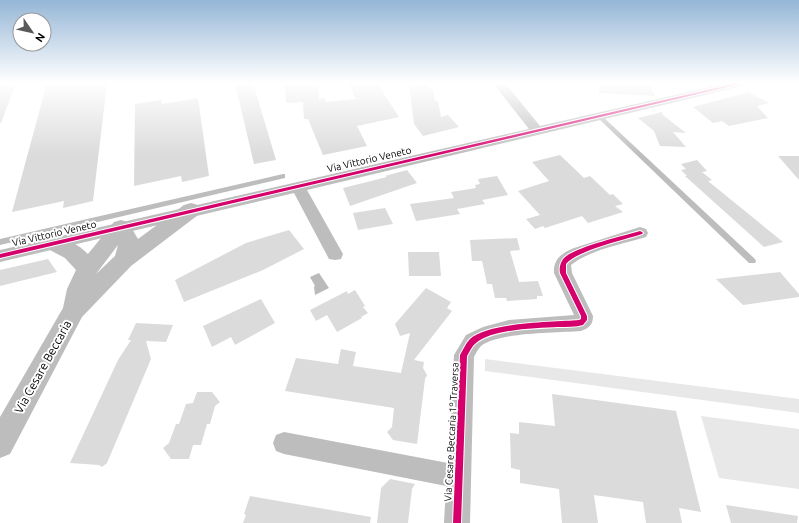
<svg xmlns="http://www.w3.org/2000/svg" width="799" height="523" viewBox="0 0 799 523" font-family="Ubuntu,sans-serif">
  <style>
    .green { fill: #e8e8e8 }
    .water { fill: #bababa }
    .building { fill: #dbdbdb }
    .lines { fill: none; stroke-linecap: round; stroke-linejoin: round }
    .service { fill: #bdbdbd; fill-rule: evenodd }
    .minor { fill: #bdbdbd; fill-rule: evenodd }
    .tertiary { fill: #bdbdbd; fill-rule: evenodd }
    .cycleway-casing { stroke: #fff; stroke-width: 2 }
    .cycleway { fill: #d6006c; fill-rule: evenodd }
    .labels { text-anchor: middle; stroke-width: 4; stroke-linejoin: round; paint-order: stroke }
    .street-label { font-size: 10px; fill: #000; stroke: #fff }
    .near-street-label { font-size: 12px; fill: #000; stroke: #fff }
  </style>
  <rect width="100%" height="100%" fill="#fff"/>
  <!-- green -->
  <path class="green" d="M485,359L799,399V413L485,371Z
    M701,416L799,429V489L719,478Z"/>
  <!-- water -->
  <path class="water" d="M319,273L329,288L315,295L314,287L315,286L310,277Z"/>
  <!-- building -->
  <path class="building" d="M0,83H16L1,123H0Z
    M47,83H107L93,201L63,208L64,201L12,212Z
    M235,83H253L276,160L254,164Z
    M283,83H318L319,99L325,98V102L356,99L348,83H377L399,117L357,126L367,146L323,155L308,119H304L303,102L286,103L285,88Z
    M409,83H428L429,89H433L435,101H438L441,117L448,115L459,127L423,136L414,124Z
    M599,83H645L650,85L655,96L599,93Z
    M749,92L769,103L757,106L768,118L729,126L722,121L713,123L693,107Z
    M198,98L209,176L182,182L181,176L134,186L135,104L161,100L162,104Z
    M662,112L663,115L686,133L673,132L686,147L660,146L654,131L638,118Z
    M560,155L584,178L590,176L610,195L613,194L623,204L615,206L623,212L588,223L582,216L545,228L543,226L535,229L526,219L540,215L518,191L549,181L532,162Z
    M778,156H799V180Z
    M697,160L707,171L702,172L712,180L708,181L783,242L764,247L685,176H687L681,170L686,169L681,164Z
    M407,170L417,183L350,206L343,188L387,177L385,176Z
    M497,176L508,195L482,200L485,204L457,209L460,214L416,221L410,204L454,198L451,192L476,188L475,185L480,184L478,179Z
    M385,208L393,224L358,230L353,213Z
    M289,230L304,249L263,270L184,302L175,280L246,243Z
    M517,238L520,250L510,251L519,282L538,281L543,296H537V299L507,301L506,298H495L492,284H487L482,261H472L470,240Z
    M408,252H439L441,276H409Z
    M48,259L57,272L0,286V270Z
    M780,272L799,294V297L743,305L716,279Z
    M426,288L451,302L447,308L452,311L414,360L424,362L423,368L427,375L425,379L417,444L393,440L387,432L392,427L394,408L285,391L296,358L338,364L341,349L356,352L353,366L401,373L410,333L400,336L395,324Z
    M355,290L365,306L363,307L368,313L361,317L362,318L337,332L327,315L316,321L310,310L347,291L348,294Z
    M261,299L275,323L235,345L231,337L212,347L203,326Z
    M136,323L173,325L166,342L146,341L151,359L107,463L102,467L99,465L70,463L118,360L131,340H128Z
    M197,392H212L220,402L215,406L210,424H207L201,445H193L189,459H171L163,448L169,443L176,424H179L186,404L193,403Z
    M552,394L676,411L701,512L679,508L682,523H646L643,502L594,495L598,523H562L559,489L520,483V470L511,468L510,433L519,434V422L555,426Z
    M390,479L415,484L412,489L408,523H377L381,488Z
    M250,496L371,517L370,523H243L246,515L244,514Z
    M726,505L798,516L797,523H731Z"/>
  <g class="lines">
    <!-- service -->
    <path class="service" d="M599,114L601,115L755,259L756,261L755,263H749L597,117L596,116Z
      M283,174H285V178L0,245V239Z"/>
    <!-- minor -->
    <path class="minor" d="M493,83H505L540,126L727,83H749L743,86L307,190L343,254L341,259L335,260L329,259L294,193L0,262V250L529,129Z
      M640,227L646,229L648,233L646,237C623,244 589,250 571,265L572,273L593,316C593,325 589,328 581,331C557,333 499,332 481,346C478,349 476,353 474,357L470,523H444L446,486L284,454L276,451L273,443L276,435L284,432L448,463L454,355L466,335L483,327L509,320L574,315L554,273C553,259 562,253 574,248Z"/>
    <!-- tertiary -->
    <path class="tertiary" d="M191,203L198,205L200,210L198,215L131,266L82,317L10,454L0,458V417L63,308L67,289L76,270L65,258L46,248L43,243L46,238C60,233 78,244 88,254L114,222L121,220L128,222L138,239L184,205ZM118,245L115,256L96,274Z"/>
    <defs>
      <path id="cycleway" d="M737,83H745L0,258V254Z
        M640,231L642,232L643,233L642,234C624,240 578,250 566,264V273L587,316V320L583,325C576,327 567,327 558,327C537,328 492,329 476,343C472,346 470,351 467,356L461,523H453L460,355C463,350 466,343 470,339C488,322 555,322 579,320L581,319V316L560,273C559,268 560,263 564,258C575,247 623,236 640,231Z"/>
    </defs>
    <!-- cycleway casing -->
    <use href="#cycleway" class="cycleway-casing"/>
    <!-- cycleway -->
    <use href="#cycleway" class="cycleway"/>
  </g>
  <!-- sky -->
  <linearGradient id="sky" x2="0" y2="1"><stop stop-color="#95b6d6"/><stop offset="0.53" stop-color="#fff"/><stop offset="1" stop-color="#fff" stop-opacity="0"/></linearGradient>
  <rect width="799" height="156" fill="url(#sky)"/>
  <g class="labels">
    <!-- street labels -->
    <g class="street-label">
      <text transform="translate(369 159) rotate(-13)" y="4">Via Vittorio Veneto</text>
      <text transform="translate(54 233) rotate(-13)" y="4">Via Vittorio Veneto</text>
      <text transform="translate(451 432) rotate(-87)" y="4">Via Cesare Beccaria 1º Traversa</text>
    </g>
    <!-- near-street labels -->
    <g class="near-street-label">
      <text transform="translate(43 367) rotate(-61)" y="4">Via Cesare Beccaria</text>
    </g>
  </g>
  <!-- north arrow -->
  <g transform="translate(32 32) rotate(124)"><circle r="19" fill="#ffffff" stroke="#999999"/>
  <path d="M0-3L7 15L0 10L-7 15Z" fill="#595959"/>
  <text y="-6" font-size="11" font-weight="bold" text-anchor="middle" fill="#000000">N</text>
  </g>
</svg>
